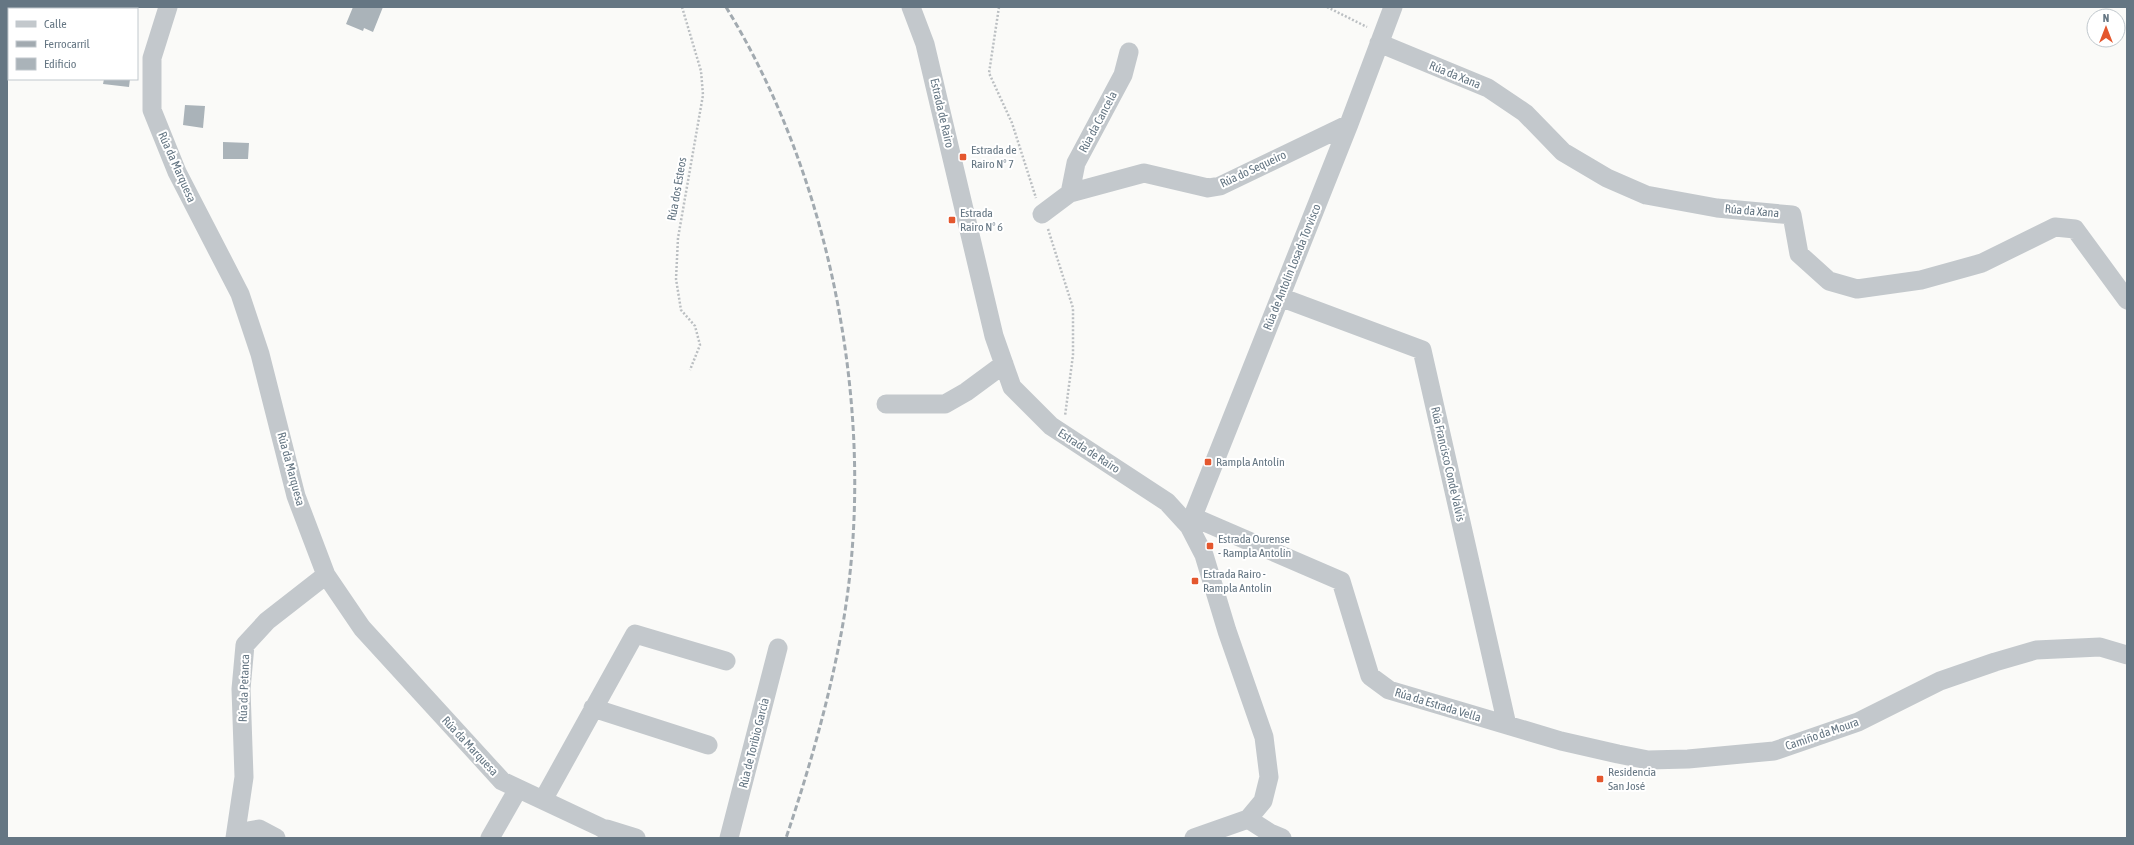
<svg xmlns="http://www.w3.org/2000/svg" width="2134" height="845" viewBox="0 0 2134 845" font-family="'Asap Condensed',sans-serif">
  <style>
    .building { fill: #aab3b9 }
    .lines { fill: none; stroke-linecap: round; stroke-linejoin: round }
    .path { stroke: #bbbfc2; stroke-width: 2.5; stroke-dasharray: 2 2; stroke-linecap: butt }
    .minor { stroke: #c3c8cc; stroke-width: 19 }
    .rail { stroke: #a2aab0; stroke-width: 3; stroke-dasharray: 6 3; stroke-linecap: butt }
    .poi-dot { fill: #e4572e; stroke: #fff; stroke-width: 1.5 }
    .labels { text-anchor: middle; stroke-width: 4; stroke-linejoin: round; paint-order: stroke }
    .street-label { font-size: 12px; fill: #657683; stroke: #fff }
    .poi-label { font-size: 12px; fill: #657683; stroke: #fff; text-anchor: start }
  </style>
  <rect width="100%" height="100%" fill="#fafaf8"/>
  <!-- building -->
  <path class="building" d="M353,7H383L373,32L364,28L363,31L346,24Z
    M104,79H130L129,87L103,84Z
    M185,105L205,106L203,128L183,125Z
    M223,142L249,143L248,159H223Z"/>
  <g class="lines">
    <!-- path -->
    <path class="path" d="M682,7L701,71L703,95L678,238L676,279L681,310L695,326L700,345L690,370
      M999,7L989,73L1012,123L1036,198
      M1327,7L1367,27
      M1048,229L1073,308V355L1065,416"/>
    <!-- minor -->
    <path class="minor" d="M168,7L152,58V110L177,172L240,294L260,354L296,496L326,575L362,628L502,781L600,827L618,838
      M911,7L925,44L994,336L1012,387L1051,426L1167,502L1189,526L1204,555L1227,631L1264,737L1269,777L1263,801L1248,819L1194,838
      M1379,43L1488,88L1525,113L1563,152L1607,178L1646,195L1717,208L1792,215L1799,254L1829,281L1857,289L1921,280L1982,263L2055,227L2075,229L2127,300
      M1070,193L1076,163L1123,75L1129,52
      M1042,214L1070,193L1144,173L1208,188L1220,186L1349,124
      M1280,297L1422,350L1507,725
      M886,404H945L966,392L1004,364
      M1193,517L1341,581L1370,676L1389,690L1561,741L1618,754L1648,760L1688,759L1774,751L1858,722L1940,681L1995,662L2036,650L2100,647L2127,655
      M1189,526L1349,124L1393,7
      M593,708L708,745
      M543,800L635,634L726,661
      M1248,819L1270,833L1282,838
      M607,829L636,838
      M236,833L259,829L276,838
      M235,838L244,777L241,689L245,645L267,621L326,575
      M490,838L518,789
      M729,838L778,648"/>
    <!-- rail -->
    <path class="rail" d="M726,7C834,183 879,425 842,629C829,700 809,770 786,838"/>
  </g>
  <!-- markers -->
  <g class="poi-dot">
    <rect x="959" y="153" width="8" height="8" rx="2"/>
    <rect x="948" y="216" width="8" height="8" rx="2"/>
    <rect x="1204" y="458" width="8" height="8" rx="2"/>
    <rect x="1206" y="542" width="8" height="8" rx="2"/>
    <rect x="1191" y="577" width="8" height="8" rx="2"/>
    <rect x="1596" y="775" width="8" height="8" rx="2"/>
  </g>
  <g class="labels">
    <!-- street labels -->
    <g class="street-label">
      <text transform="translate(1455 75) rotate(22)" y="4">Rúa da Xana</text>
      <text transform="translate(942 113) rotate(77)" y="4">Estrada de Rairo</text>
      <text transform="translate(1098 122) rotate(-62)" y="4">Rúa da Cancela</text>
      <text transform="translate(177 167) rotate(66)" y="4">Rúa da Marquesa</text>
      <text transform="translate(1253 169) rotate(-25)" y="4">Rúa do Sequeiro</text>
      <text transform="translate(677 189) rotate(-80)" y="4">Rúa dos Esteos</text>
      <text transform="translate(1752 211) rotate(5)" y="4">Rúa da Xana</text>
      <text transform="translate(1292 267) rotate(-68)" y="4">Rúa de Antolín Losada Torvisco</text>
      <text transform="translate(1089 451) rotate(33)" y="4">Estrada de Rairo</text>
      <text transform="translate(1448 464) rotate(77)" y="4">Rúa Francisco Conde Valvis</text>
      <text transform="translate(291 469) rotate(75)" y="4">Rúa da Marquesa</text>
      <text transform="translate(244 688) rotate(-88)" y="4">Rúa da Petanca</text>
      <text transform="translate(1438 705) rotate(17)" y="4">Rúa da Estrada Vella</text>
      <text transform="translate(1822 734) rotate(-19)" y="4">Camiño da Moura</text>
      <text transform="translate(754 743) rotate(-76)" y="4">Rúa de Toribio García</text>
      <text transform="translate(470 746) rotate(47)" y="4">Rúa da Marquesa</text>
    </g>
    <!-- poi labels -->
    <g class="poi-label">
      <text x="971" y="154">Estrada de<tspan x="971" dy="14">Rairo Nº 7</tspan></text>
      <text x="960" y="217">Estrada<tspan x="960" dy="14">Rairo Nº 6</tspan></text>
      <text x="1216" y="466">Rampla Antolín</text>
      <text x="1218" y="543">Estrada Ourense<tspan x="1218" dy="14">- Rampla Antolín</tspan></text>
      <text x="1203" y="578">Estrada Rairo -<tspan x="1203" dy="14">Rampla Antolín</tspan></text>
      <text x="1608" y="776">Residencia<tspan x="1608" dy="14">San José</tspan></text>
    </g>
  </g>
  <!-- border -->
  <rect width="2134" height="845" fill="none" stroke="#657683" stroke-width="16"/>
  <!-- legend -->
  <rect x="8" y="8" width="130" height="72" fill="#ffffff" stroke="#c1c8cd"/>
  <rect x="16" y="21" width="20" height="6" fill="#c3c8cc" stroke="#c1c8cd"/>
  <text x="44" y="28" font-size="12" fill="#657683">Calle</text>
  <rect x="16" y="41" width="20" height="6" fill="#a2aab0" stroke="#c1c8cd"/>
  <text x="44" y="48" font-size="12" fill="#657683">Ferrocarril</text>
  <rect x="16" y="58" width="20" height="12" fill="#aab3b9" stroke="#c1c8cd"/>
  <text x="44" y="68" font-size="12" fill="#657683">Edificio</text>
  <!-- north arrow -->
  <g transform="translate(2106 28)"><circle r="19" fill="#ffffff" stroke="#c1c8cd"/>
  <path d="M0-3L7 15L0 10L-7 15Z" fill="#e4572e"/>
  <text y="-6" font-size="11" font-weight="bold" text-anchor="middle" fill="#657683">N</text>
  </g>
</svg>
